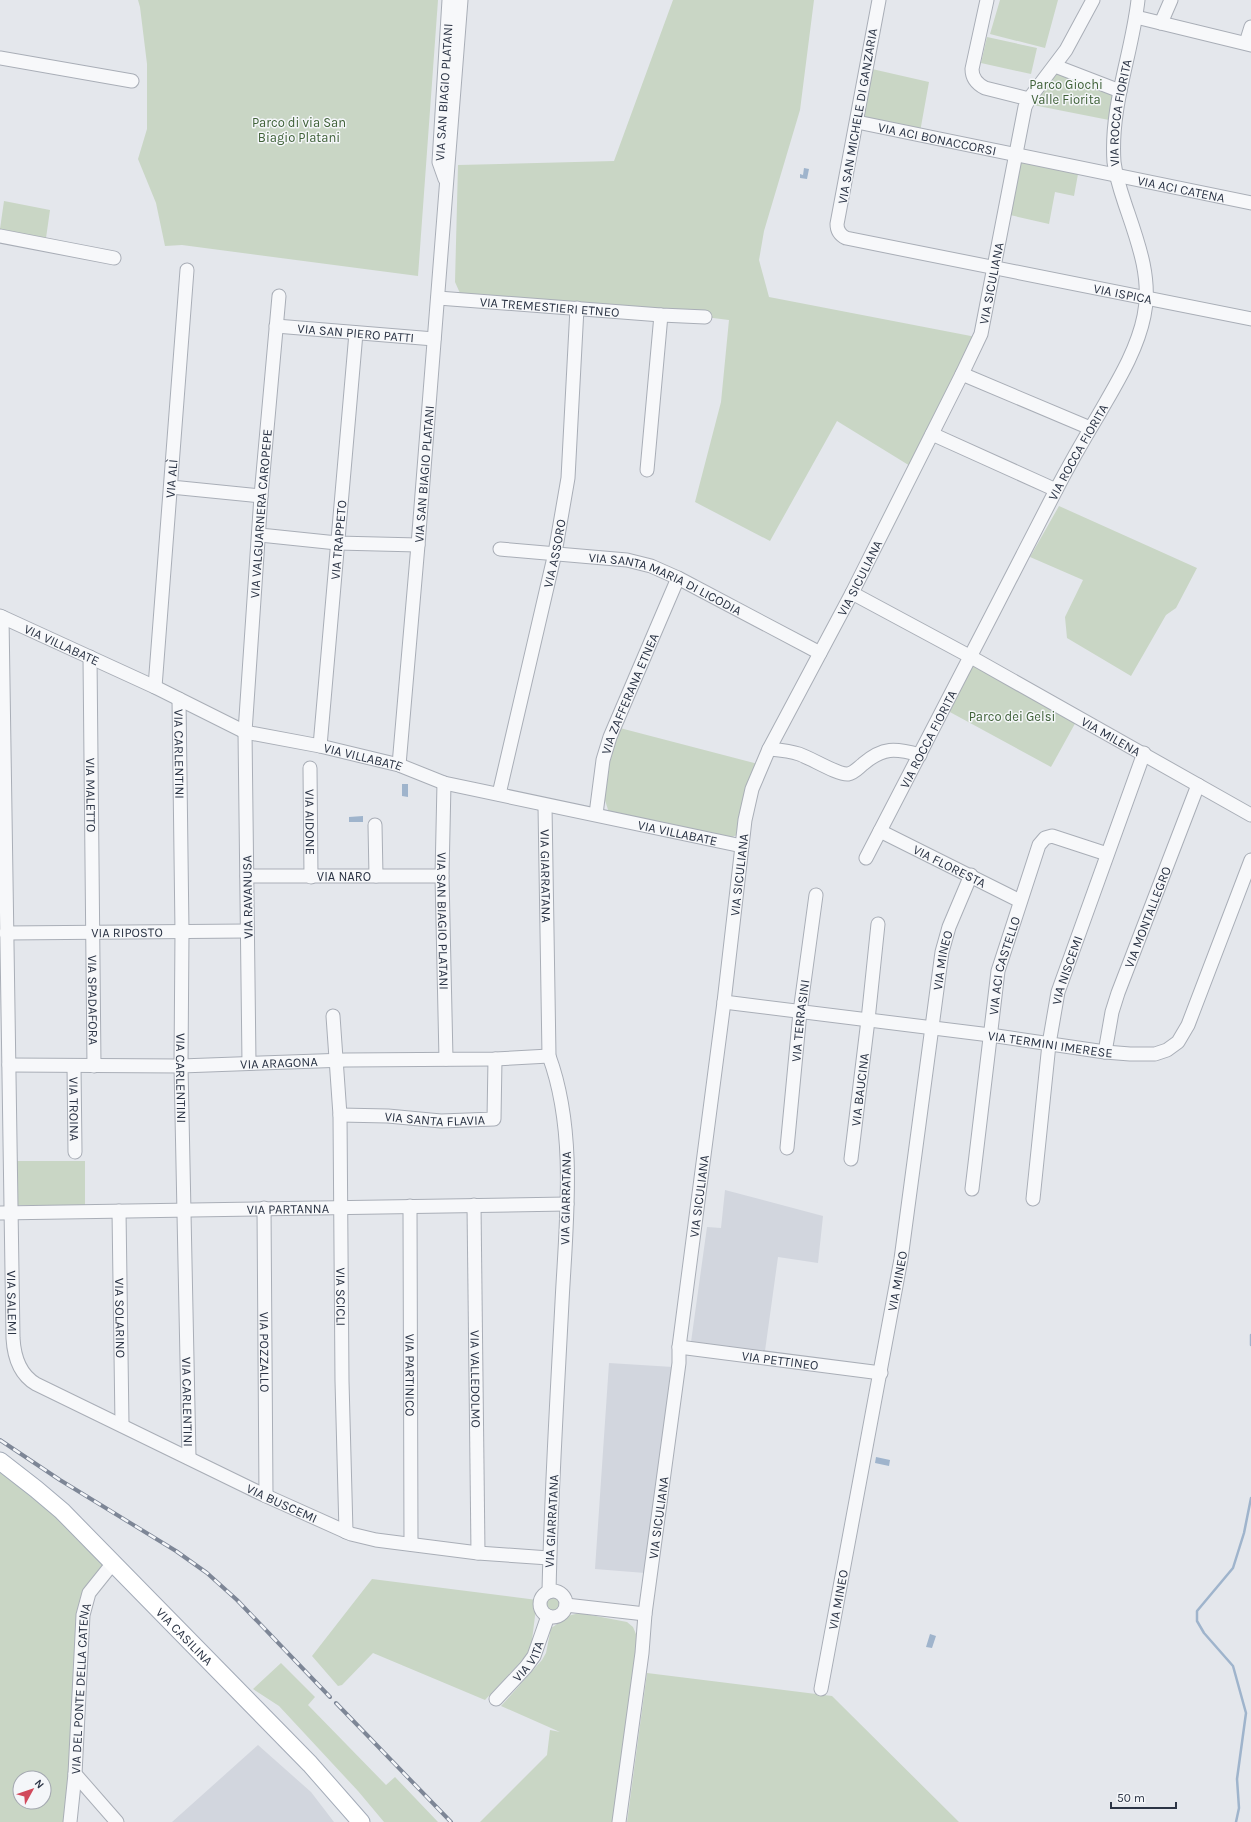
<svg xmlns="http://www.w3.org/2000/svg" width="1251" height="1822" viewBox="0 0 1251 1822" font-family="Karla,sans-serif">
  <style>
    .built { fill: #d2d6de }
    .green { fill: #c9d6c5; fill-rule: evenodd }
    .water { fill: #9fb4cc }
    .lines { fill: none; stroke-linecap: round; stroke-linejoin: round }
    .stream { stroke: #9fb4cc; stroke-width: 2.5 }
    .minor-casing { stroke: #a9aeb7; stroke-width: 15 }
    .major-casing { stroke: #a3abb8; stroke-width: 19 }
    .minor { stroke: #f7f8fa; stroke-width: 13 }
    .major { stroke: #fff; stroke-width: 17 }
    .rail-casing { stroke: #7d8696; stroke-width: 4 }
    .rail { stroke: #f4f6f9; stroke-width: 2.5; stroke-dasharray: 8; stroke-linecap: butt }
    .labels { text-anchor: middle; stroke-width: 3; stroke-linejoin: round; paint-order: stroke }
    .park-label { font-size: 13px; fill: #3f6138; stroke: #f4f6f9 }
    .street-label { font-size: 13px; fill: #2b3445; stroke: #f4f6f9 }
  </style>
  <rect width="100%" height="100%" fill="#e4e7ec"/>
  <!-- built -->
  <path class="built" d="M725,1190L823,1216L818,1263L778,1257L765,1351L691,1342L707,1227L721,1228Z
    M609,1363L673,1367L645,1573L595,1569Z
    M258,1745L311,1792L334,1822H172Z"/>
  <!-- green -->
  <path class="green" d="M138,0H438L418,276L182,245L165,246L156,203L138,159L147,129V64L140,7Z
    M673,0H814L800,110L764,231L759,260L769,297L976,337L915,469L837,421L770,541L695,502L721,402L729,320L705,317L463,300L455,282L458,165L614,161Z
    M1000,0H1058L1045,48L990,34Z
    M987,37L1037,48L1031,74L981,63Z
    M872,69L929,82L920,132L861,121Z
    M1058,69L1118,91L1114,121L1033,105Z
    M1021,162L1078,174L1074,196L1055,192L1049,224L1010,215Z
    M4,201L50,210L46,238L0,229Z
    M1059,506L1197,568L1176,608L1166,615L1131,676L1067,638L1065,617L1083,580L1030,557Z
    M974,664L1077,720L1051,767L948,711Z
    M620,728L758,764L737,835L725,840L609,813L604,797L607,768Z
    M15,1161H85V1205H16Z
    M0,1468L32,1493L104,1564L86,1594L66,1822H0ZM20,1778H44V1802H20Z
    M372,1579L537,1600L531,1648L527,1655L485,1700L373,1653L342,1685L338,1686L312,1656Z
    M545 1604a8 8 0 1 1 16 0a8 8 0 1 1-16 0Z
    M580,1613L627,1622L633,1627L638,1639L614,1822H480L547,1755L550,1730L560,1732L501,1706L542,1660L546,1653L551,1628L571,1615Z
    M281,1663L315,1697L308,1705L386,1785L395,1777L438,1822H384L358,1791L279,1706L253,1689Z
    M647,1673L832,1696L959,1822H627Z"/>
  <!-- water -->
  <path class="water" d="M804,168L809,169L807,179L800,178V174L803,175Z
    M402,784H408V797L402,796Z
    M363,816V822H349V817Z
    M876,1457L890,1460L889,1466L875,1463Z
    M930,1634L936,1636L932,1648L926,1647Z"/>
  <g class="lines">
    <!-- stream -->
    <path class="stream" d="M1251,1335V1345
      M1236,1822L1239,1808L1237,1779L1246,1713L1233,1666L1204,1633L1197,1621V1611L1233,1568L1244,1533L1251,1498"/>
    <defs>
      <g id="minor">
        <path id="s1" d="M879,0L837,224C837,231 840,235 846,238L1251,319"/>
        <path d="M987,0L972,69C972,78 977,84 985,88L1029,99"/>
        <path d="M1136,17L1251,45"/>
        <path d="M1161,23L1171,0"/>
        <path d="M1246,43L1251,27"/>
        <path d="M0,58L132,81"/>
        <path d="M1055,66L1120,91"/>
        <path id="s2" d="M857,122L1251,203"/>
        <path id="s3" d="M445,179L439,162L449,0"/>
        <path d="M0,236L114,258"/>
        <path id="s4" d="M438,298L661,315L705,317"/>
        <path id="s5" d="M276,326L434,339"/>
        <path d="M962,374L1090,428"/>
        <path d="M932,434L1056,490"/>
        <path d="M647,470L661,315"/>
        <path d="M171,487L261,496"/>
        <path d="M260,535L337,543L418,545"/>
        <path id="s6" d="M500,549L627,560L651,566L678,578L820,653"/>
        <path id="s7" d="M852,593L971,657L1251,815"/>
        <path id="s8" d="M0,616L155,687L245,732L320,746L399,765L444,783L742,846"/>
        <path id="s9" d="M2,617L13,1338C14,1356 19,1374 36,1384L264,1495L351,1534L376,1540L478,1553L549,1558"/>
        <path id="s10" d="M90,657L94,1066"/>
        <path id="s11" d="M155,687L187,270"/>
        <path id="s12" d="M179,699L182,932L181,1066L189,1458"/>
        <path id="s13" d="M320,746L356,333"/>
        <path d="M769,749C779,750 790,751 799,754C811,758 838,775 848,774C854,773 858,768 863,764C883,747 895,748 920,755"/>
        <path id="s14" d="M399,765L418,545L461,0"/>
        <path id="s15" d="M310,768L311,877"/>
        <path id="s16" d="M444,783L442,876L446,1059"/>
        <path id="s17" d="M499,794L555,553L568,478L577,308"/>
        <path id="s18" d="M545,806L549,1056C577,1132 566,1223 562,1302C557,1399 551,1495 549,1592"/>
        <path id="s19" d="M596,814L603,760L610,737L678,578"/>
        <path d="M375,825L376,876"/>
        <path id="s20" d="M880,831L1020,901"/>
        <path id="s21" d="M866,858C930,736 992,614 1055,492C1069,465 1084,439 1099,414C1116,384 1137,351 1144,316C1152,279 1138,242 1126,207C1121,192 1116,178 1114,162C1110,106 1132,54 1138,0"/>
        <path id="s22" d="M247,876H442"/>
        <path id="s23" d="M6,933L247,931"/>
        <path id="s24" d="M724,1002L990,1035L1105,1052L1130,1054H1155L1167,1050L1178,1042L1188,1025L1251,860"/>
        <path id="s25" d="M333,1016L340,1115L342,1381L346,1532"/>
        <path id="s26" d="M1105,1052L1112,1012L1118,993L1198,785"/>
        <path id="s27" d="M249,1063L245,732L261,496L279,296"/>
        <path id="s28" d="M9,1065L181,1066L346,1060L495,1059L549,1056"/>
        <path id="s29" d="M74,1066L75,1152"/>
        <path id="s30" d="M340,1115L388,1116L441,1121L494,1119L495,1059"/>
        <path id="s31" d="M787,1148L800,1012L816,895"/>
        <path id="s32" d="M851,1159L868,1020L878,924"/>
        <path id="s33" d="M972,1189L998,971L1039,845L1045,838L1052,836L1107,854"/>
        <path id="s34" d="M1033,1199L1049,1044L1058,992L1144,753"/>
        <path id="s35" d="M474,1205L478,1553"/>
        <path id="s36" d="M410,1206L411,1544"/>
        <path id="s37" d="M264,1208L266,1496"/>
        <path id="s38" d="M119,1211L122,1425"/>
        <path id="s39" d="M0,1213L567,1204"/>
        <path id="s40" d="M679,1347L881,1373"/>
        <circle cx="553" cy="1604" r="13"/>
        <path d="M566,1605L645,1614"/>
        <path id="s41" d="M821,1689L901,1259L942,952L949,927L971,875"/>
        <path id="s42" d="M496,1699L526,1667L534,1656L548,1616"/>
        <path d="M75,1774L117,1822"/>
        <path id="s43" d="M70,1822L75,1774L83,1615L89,1593L113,1563"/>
        <path id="s44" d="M619,1822L642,1653L645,1614L679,1363V1347L724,1002L745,820L752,789L769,749L852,593L962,374L981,334L1025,107L1029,99L1066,50L1093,0"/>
      </g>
      <g id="major">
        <path id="s45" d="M0,1461L36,1489L62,1511L310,1764L361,1822"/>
      </g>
    </defs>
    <!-- minor casing -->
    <use href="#minor" class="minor-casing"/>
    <!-- major casing -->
    <use href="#major" class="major-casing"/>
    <!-- minor -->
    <use href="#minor" class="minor"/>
    <!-- major -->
    <use href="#major" class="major"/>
    <defs>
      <path id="rail" d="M0,1440L60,1480L176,1551L207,1573L237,1600L330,1697
        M336,1703L451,1822"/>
    </defs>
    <!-- rail casing -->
    <use href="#rail" class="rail-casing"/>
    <!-- rail -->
    <use href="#rail" class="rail"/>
  </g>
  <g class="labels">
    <!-- park labels -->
    <g class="park-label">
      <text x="1066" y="89">Parco Giochi<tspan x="1066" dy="15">Valle Fiorita</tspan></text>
      <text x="299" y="127">Parco di via San<tspan x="299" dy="15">Biagio Platani</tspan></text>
      <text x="1012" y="721">Parco dei Gelsi</text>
    </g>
    <!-- street labels -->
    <g class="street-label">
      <text dy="5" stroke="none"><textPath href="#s3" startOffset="88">VIA SAN BIAGIO PLATANI</textPath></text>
      <text dy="5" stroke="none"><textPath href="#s21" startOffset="818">VIA ROCCA FIORITA</textPath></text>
      <text transform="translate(857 116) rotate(-80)" y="5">VIA SAN MICHELE DI GANZARIA</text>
      <text dy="5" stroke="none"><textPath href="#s2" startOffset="82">VIA ACI BONACCORSI</textPath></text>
      <text dy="5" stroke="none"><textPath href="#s2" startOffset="331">VIA ACI CATENA</textPath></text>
      <text dy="5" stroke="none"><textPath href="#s44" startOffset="1603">VIA SICULIANA</textPath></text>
      <text dy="5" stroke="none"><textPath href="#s1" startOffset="528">VIA ISPICA</textPath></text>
      <text dy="5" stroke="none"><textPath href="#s4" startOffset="112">VIA TREMESTIERI ETNEO</textPath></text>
      <text dy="5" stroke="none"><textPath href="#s5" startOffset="80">VIA SAN PIERO PATTI</textPath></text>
      <text dy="5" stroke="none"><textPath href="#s21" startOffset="458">VIA ROCCA FIORITA</textPath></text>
      <text dy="5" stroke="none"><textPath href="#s14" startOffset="292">VIA SAN BIAGIO PLATANI</textPath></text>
      <text dy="5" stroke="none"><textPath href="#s11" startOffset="209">VIA ALÌ</textPath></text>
      <text dy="5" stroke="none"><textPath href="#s27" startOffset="550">VIA VALGUARNERA CAROPEPE</textPath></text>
      <text dy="5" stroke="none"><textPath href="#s13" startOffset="207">VIA TRAPPETO</textPath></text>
      <text dy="5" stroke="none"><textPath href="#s17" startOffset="247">VIA ASSORO</textPath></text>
      <text dy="5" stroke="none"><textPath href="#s44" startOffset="1279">VIA SICULIANA</textPath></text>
      <text dy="5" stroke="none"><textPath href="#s6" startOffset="171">VIA SANTA MARIA DI LICODIA</textPath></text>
      <text dy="5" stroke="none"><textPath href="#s8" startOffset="68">VIA VILLABATE</textPath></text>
      <text dy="5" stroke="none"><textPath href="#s19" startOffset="126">VIA ZAFFERANA ETNEA</textPath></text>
      <text dy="5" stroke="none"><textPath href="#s7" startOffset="296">VIA MILENA</textPath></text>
      <text dy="5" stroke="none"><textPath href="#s21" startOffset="134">VIA ROCCA FIORITA</textPath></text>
      <text dy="5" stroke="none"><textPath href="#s12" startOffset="55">VIA CARLENTINI</textPath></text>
      <text dy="5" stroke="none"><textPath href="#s8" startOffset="392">VIA VILLABATE</textPath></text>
      <text dy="5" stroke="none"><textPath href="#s10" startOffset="138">VIA MALETTO</textPath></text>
      <text dy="5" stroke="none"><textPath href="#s15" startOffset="54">VIA AIDONE</textPath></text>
      <text dy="5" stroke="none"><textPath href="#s8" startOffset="716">VIA VILLABATE</textPath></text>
      <text dy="5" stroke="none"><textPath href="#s20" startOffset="78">VIA FLORESTA</textPath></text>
      <text dy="5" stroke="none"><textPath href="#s44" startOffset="955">VIA SICULIANA</textPath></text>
      <text dy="5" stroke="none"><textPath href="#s22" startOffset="97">VIA NARO</textPath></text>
      <text dy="5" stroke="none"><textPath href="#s18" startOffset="70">VIA GIARRATANA</textPath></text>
      <text transform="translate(247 897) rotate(-91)" y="5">VIA RAVANUSA</text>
      <text dy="5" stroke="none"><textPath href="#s26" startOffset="142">VIA MONTALLEGRO</textPath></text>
      <text dy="5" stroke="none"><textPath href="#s16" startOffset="138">VIA SAN BIAGIO PLATANI</textPath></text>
      <text dy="5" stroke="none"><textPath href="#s23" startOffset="121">VIA RIPOSTO</textPath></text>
      <text dy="5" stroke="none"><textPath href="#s41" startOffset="739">VIA MINEO</textPath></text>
      <text dy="5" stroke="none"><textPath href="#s33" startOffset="226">VIA ACI CASTELLO</textPath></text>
      <text dy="5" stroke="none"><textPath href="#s34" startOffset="232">VIA NISCEMI</textPath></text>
      <text dy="5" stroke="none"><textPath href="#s10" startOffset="343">VIA SPADAFORA</textPath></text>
      <text dy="5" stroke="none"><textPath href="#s31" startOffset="128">VIA TERRASINI</textPath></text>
      <text dy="5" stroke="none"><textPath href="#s24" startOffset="329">VIA TERMINI IMERESE</textPath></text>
      <text dy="5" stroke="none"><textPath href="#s28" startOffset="270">VIA ARAGONA</textPath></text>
      <text dy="5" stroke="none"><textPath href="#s12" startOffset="379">VIA CARLENTINI</textPath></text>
      <text dy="5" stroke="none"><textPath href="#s32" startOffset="70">VIA BAUCINA</textPath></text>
      <text dy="5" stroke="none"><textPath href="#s29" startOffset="43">VIA TROINA</textPath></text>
      <text dy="5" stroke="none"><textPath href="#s30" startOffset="95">VIA SANTA FLAVIA</textPath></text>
      <text dy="5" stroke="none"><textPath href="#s44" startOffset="631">VIA SICULIANA</textPath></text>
      <text transform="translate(565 1198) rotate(-89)" y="5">VIA GIARRATANA</text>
      <text dy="5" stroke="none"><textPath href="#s39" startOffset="288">VIA PARTANNA</textPath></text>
      <text dy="5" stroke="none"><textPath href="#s41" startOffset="415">VIA MINEO</textPath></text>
      <text dy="5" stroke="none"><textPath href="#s25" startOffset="281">VIA SCICLI</textPath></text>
      <text dy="5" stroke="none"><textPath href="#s9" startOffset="686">VIA SALEMI</textPath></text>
      <text dy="5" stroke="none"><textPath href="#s38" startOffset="107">VIA SOLARINO</textPath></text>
      <text dy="5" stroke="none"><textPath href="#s37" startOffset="144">VIA POZZALLO</textPath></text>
      <text dy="5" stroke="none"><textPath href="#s40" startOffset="102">VIA PETTINEO</textPath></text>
      <text dy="5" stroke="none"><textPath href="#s36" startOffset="169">VIA PARTINICO</textPath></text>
      <text dy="5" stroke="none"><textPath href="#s35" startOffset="174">VIA VALLEDOLMO</textPath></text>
      <text dy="5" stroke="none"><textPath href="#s12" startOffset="703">VIA CARLENTINI</textPath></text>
      <text dy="5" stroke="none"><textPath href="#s9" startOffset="1048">VIA BUSCEMI</textPath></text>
      <text dy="5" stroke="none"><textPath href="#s44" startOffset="307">VIA SICULIANA</textPath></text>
      <text transform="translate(551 1521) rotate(-87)" y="5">VIA GIARRATANA</text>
      <text dy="5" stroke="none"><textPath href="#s41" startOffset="91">VIA MINEO</textPath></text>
      <text dy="5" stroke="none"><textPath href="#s45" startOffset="255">VIA CASILINA</textPath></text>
      <text dy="5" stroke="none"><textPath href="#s42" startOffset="50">VIA VITA</textPath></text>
      <text dy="5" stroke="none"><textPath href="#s43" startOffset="134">VIA DEL PONTE DELLA CATENA</textPath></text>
    </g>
  </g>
  <!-- north arrow -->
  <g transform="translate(32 1790) rotate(50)"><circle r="19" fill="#f4f6f9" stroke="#a4a8b1"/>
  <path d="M0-3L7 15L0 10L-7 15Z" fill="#d1495b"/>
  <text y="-6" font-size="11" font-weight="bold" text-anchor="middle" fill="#2b3445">N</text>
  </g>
  <!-- scale -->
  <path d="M1111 1802v6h65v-6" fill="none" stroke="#2b3445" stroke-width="2"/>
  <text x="1117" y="1802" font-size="12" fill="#2b3445" stroke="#f4f6f9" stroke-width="3" paint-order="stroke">50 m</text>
</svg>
